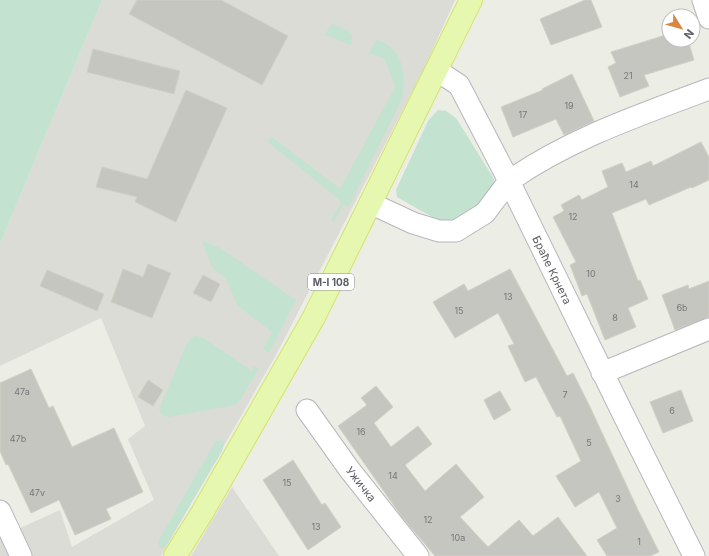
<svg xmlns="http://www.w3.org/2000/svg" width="709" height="556" viewBox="0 0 709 556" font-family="Inter,sans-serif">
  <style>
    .industrial { fill: #dbdcd6 }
    .green { fill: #c3e2cf }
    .building { fill: #c5c6bf; stroke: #d0d1c3 }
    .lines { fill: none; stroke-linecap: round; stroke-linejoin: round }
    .minor-casing { stroke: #b7b7bd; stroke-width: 23 }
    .major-casing { stroke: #d5e368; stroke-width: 24 }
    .minor { stroke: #fff; stroke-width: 21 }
    .major { stroke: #e6f7b0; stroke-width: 22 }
    .labels { text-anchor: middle; stroke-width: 3; stroke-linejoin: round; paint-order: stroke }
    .number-label { font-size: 9px; fill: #76777a }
    .shield { fill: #fff; stroke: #8d8e92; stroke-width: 1 }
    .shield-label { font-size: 10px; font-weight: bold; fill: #5c5d63 }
    .street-label { font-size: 11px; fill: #5c5d63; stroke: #fff }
  </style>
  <rect width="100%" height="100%" fill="#ecede4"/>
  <!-- industrial -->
  <path class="industrial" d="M102,0H455L423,71L277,353L161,556H0V537L60,510L72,547L154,500L128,439L145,426L101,318L0,366V244Z
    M232,487L279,556H191Z"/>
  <!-- green -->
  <path class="green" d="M0,0H102L0,244Z
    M331,24L349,31L352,35L351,45L325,35Z
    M377,40C404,48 406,75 402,99L348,208L344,204L334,222L331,220L342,202L268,142L271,136L340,189L395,87L385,59L369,53Z
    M438,110L446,111L456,118L494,179L492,194L457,222H441L397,197L396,190L428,121Z
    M202,241L220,248L296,300L269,353L263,349L272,332L237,305L226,278L213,269Z
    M194,336L202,337L252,371L254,366L259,369L240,400L235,405L169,417L162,415L159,410L186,345Z
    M219,440L223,441L224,444L222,451L165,548H161L158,544L159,540L215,442Z"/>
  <!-- building -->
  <path class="building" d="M137,0H221L288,36L262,85L129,14Z
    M585,0H591L602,27L551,45L540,19Z
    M669,34V40H688L694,60L644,75L649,86L620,97L608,67L616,63L611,52Z
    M93,49L180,71L174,94L87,72Z
    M572,74L594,121L564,135L556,119L513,137L501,107L543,90L542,89Z
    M186,90L227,108L176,222L135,202L137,197L96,187L102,167L147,179Z
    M701,142L709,157V180L692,188L691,187L649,205L646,199L612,213L638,281L640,280L648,299L628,308L636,327L605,340L587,294L582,296L570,265L576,262L553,217L564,211L561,205L579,195L582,200L608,187L602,171L622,163L626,172L651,161L653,166Z
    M148,264L171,273L152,318L111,302L123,269L143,277Z
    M510,269L567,376L573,373L590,407L638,510L659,552L650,556H607L597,540L617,528L599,492L575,507L556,476L581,461L560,416L557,417L536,377L525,382L508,346L514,344L498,313L455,338L433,302L464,284L468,291Z
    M47,270L104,294L97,311L40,286Z
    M203,275L220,284L211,302L193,293Z
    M709,281V317L675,330L662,295L688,285L689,289Z
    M31,369L49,408L53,406L72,447L114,428L143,492L106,509L111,519L75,535L59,500L31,513L8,464L6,465L0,451V383Z
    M148,380L163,390L153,406L138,397Z
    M376,386L393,407L374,423L391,447L418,426L432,444L405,465L425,491L456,464L484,497L460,517L488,547L519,520L533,536L558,517L587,556H435L402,517L338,426L367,405L361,398Z
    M681,390L693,421L663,433L650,402Z
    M500,391L511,410L494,420L484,400Z
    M293,460L322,505L325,503L341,527L308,550L263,480Z"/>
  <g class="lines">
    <defs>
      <path id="minor" d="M703,0L709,18
        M370,203L413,223L439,231H456L485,213L509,181L459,85L436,70
        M602,373L709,329
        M307,410L349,469L418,556
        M0,511L21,556
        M694,556L625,418L509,181C571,138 640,115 709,89"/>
      <path id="major" d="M175,556L202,513L314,317L471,0"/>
    </defs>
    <!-- minor casing -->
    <use href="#minor" class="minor-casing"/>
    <!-- major casing -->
    <use href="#major" class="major-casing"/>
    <!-- minor -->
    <use href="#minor" class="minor"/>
    <!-- major -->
    <use href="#major" class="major"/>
  </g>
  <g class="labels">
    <!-- number labels -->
    <g class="number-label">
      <text x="628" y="79">21</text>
      <text x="569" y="109">19</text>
      <text x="523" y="118">17</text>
      <text x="634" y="188">14</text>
      <text x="573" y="220">12</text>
      <text x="591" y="277">10</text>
      <text x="508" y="300">13</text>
      <text x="682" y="311">6b</text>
      <text x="459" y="314">15</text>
      <text x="615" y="321">8</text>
      <text x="22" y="395">47a</text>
      <text x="565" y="398">7</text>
      <text x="672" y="414">6</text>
      <text x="361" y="435">16</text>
      <text x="18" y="442">47b</text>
      <text x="589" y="446">5</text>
      <text x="393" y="479">14</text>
      <text x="287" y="486">15</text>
      <text x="37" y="496">47v</text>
      <text x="618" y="502">3</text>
      <text x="428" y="523">12</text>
      <text x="316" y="530">13</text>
      <text x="458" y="541">10a</text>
      <text x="639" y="545">1</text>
    </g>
    <!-- shield labels -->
    <rect class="shield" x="308" y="274" width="46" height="16" rx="3"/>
    <g class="shield-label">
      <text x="331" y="286">M-I 108</text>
    </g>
    <!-- street labels -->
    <g class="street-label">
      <text transform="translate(552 270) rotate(64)" y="4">Браће Крнета</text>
      <text transform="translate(361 484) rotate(52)" y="4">Ужичка</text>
    </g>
  </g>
  <!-- north arrow -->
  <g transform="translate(681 28) rotate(127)"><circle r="19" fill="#ffffff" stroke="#bebec1"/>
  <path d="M0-3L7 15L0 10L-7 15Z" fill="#d78740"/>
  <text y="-6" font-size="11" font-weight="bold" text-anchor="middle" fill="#5c5d63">N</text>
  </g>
</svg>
